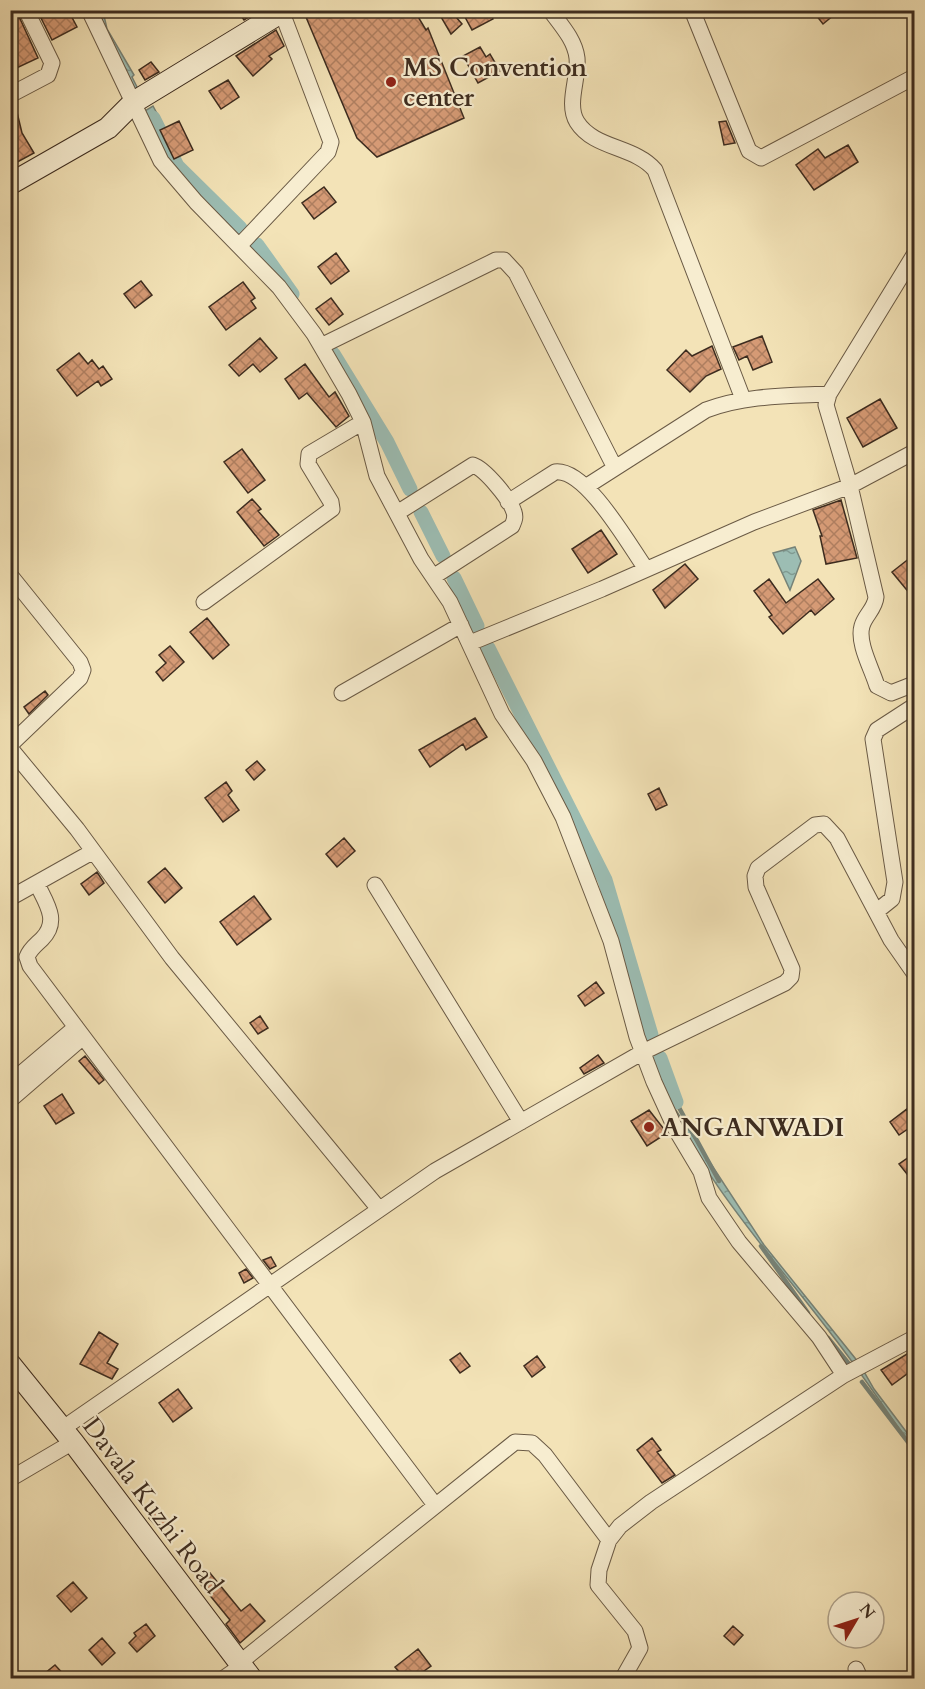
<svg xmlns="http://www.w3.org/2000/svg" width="925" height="1689" viewBox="0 0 925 1689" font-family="Cardo,serif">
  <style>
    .water { fill: url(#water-ripples); stroke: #768378; stroke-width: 1.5 }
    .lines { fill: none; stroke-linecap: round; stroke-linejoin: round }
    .stream { stroke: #768378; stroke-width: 4.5 }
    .canal { stroke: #9cbdb3; stroke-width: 15 }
    .building { fill: url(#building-cross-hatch); stroke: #3d2c1f; stroke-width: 1.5 }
    .lane-casing { stroke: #6a5a45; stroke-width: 10 }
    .street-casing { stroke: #6a5a45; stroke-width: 17 }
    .secondary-casing { stroke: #3d2c1f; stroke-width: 23 }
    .lane { stroke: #f7edd0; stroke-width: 8 }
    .street { stroke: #f7edd0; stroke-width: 15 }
    .secondary { stroke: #f7edd0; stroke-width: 21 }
    .poi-dot { fill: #8f2418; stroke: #f7edd0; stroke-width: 2 }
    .labels { text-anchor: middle; stroke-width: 4.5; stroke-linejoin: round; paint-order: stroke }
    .poi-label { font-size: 26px; font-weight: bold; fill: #3d2c1f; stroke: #f7edd0; text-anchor: start }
    .street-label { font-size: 26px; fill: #3d2c1f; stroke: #f7edd0 }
  </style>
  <defs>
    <pattern id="water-ripples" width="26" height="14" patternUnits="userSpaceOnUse" patternTransform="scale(1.5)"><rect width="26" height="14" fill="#9cbdb3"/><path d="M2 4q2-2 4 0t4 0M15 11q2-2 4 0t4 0" fill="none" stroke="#809a91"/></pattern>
    <pattern id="building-cross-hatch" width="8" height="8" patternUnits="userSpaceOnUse" patternTransform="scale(1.5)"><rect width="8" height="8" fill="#d59a75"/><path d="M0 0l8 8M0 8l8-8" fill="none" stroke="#ae7e5f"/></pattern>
  </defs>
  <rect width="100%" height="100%" fill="#f3e3b7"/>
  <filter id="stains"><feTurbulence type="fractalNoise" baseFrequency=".00333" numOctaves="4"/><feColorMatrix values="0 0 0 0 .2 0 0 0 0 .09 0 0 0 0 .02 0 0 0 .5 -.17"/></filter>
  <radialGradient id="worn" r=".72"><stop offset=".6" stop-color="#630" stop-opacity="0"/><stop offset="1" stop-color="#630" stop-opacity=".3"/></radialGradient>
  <!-- water -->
  <path class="water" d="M98,11H103L107,29L134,75L132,77L138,89L133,92Z
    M153,106L167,132L157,135L143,112Z
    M795,547L801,561L790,590L773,553Z
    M664,1092L764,1245L859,1363L874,1389L914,1442V1450C887,1412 861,1372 832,1335C773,1257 704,1183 664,1092Z"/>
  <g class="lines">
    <!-- stream -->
    <path class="stream" d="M676,1102L719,1181
      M761,1246L808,1313
      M828,1338L849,1364
      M862,1382L914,1450"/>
    <!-- canal -->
    <path class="canal" d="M153,118L177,166L240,228
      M257,245L292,294
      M333,354L387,442L410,489
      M421,512L443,556
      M454,578L477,626
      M488,648L605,880L651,1035
      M660,1058L676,1102"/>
  </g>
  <!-- building -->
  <path class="building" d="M10,10H16L38,58L10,71Z
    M37,10H68L77,27L52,40Z
    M237,10H258V11L244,20Z
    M303,10H414L426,30L428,28L464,118L377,157L357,138Z
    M450,10L462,24L451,34L441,17Z
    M478,10H489L493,19L472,30L465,17Z
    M812,10H840L823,24Z
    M276,30L284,46L269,56L272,59L253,76L236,56Z
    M480,47L486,57L490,54L500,71L478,83L463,56Z
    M151,62L159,72L145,80L139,70Z
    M228,80L239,97L221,109L209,91Z
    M15,104L22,133L34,153L10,166V105Z
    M179,121L193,150L174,159L160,130Z
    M726,121L735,143L724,145L719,122Z
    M848,145L858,162L814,190L796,165L818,149L825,158Z
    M324,187L336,202L314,219L302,203Z
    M336,253L349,271L331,284L318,267Z
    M141,281L152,295L135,308L124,294Z
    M243,282L255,298L251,301L256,308L226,330L209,307Z
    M331,298L343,314L329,325L316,309Z
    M762,336L772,362L753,370L747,356L739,360L733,347Z
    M260,338L277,358L260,372L253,364L239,376L229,365Z
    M712,346L721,369L706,376L690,392L667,370L686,350L692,356Z
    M79,353L88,364L92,360L99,369L103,366L112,379L101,386L98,381L77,396L57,370Z
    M305,364L329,397L335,392L349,416L336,427L307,393L299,399L285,379Z
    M880,399L897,428L863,447L847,418Z
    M242,449L265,480L248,493L224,462Z
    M252,499L261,509L258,511L279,535L264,546L237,512Z
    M841,500L857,558L826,564L820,536H822L813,510Z
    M601,530L617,554L588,573L572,549Z
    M915,554V600L892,572Z
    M685,564L698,579L665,608L653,590Z
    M769,579L786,603L818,579L834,599L815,615L811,610L783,634L769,617L772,615L754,591Z
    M207,618L229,645L213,659L190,632Z
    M170,646L184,662L163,681L156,672L166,663L159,655Z
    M45,691L48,695L29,714L24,707Z
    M475,718L487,737L466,750L463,744L430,767L419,750Z
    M257,761L265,770L254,780L246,770Z
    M226,782L232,791L228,795L239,810L223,822L205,798Z
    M659,788L667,805L656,810L648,794Z
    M344,838L355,851L337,867L326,854Z
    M165,868L182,888L165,903L148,882Z
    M97,872L104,883L89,895L81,884Z
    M254,896L271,919L237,945L220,922Z
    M596,982L604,993L585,1006L578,996Z
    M260,1016L268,1028L258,1034L250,1023Z
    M598,1055L604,1063L584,1074L580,1068Z
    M85,1056L104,1080L99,1084L79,1061Z
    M62,1094L74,1113L56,1124L44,1106Z
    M907,1109L915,1124L899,1135L890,1122Z
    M649,1110L667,1133L647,1146L631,1121Z
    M915,1153V1184L899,1164Z
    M271,1257L276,1266L270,1269L263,1260Z
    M246,1269L253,1278L244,1283L239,1273Z
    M99,1332L118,1344L107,1363L118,1369L112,1379L80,1364Z
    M915,1349V1368L892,1385L881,1370Z
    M460,1353L470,1366L460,1373L450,1360Z
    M537,1356L545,1367L532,1377L524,1366Z
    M178,1389L192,1408L173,1422L159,1403Z
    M652,1438L661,1450L657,1452L675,1475L662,1483L637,1450Z
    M158,1510L168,1522L160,1530L149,1518Z
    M210,1573L241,1611L250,1604L265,1621L240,1643L226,1624L230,1620L199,1582Z
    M73,1582L87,1598L71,1612L57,1596Z
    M146,1624L155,1636L137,1652L129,1643L136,1636L134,1633Z
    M733,1626L743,1635L734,1645L724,1636Z
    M102,1638L115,1653L102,1665L89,1650Z
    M418,1649L431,1666L414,1678H404L395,1667Z
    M55,1665L67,1678H39Z"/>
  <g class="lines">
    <defs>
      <path id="lane" d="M218,1678L238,1664"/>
      <path id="street" d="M89,10L161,161L196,202L279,287L314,334L349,394L363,422L377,476L421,559L450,602L502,714L534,761L563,817L611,941L637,1037L654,1082L676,1130L701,1172L709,1198L739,1242L819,1337L844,1375L914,1338
        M550,10C561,25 575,40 577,58C579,78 566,104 577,122C594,149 635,146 655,170L743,399
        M692,10L749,151L761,158L914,77
        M10,95L48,75L52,63L26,10
        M239,246L328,152L331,142L281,10
        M914,255L829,394L826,405L850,486L876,597C875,609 865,615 862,626C857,643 872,669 877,686L891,693L914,684
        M321,346L496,260H504L516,273L615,468
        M587,486L706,410C746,395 787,396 829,394
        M508,502L555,472C586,468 629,545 646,569
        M397,513L473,465C485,469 510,499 514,512C516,518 514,521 512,526L433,577
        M10,575L80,662L83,670L80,678L10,745
        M204,602L332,509L331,502L308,464L309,454L363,422
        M470,643L602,589L754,522L850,486L914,452
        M342,693L461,625
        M10,748L77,829L172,958L379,1209
        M37,884C46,903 60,921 42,939C36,945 30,949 27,957L30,966L435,1505
        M375,885L521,1122
        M10,898L92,852
        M877,911L892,899L895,882L873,739L877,730L914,706
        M10,1083L76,1027
        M10,1100L83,1037
        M62,1429L435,1171L643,1052L785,983L791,977L792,969L756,887L755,876L758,868L815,825L824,824L837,838L891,940L914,973
        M10,1479L73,1442
        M238,1664L515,1442L532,1443L545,1455L609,1540
        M856,1669L860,1678
        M623,1678L640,1648L635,1631L598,1585L599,1570L609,1540L620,1526L651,1502L844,1375"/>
      <path id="secondary" d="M10,184L108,128L134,102L285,10
        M10,1364L73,1442L251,1678"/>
    </defs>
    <!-- lane casing -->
    <use href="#lane" class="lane-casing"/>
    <!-- street casing -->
    <use href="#street" class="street-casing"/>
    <!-- secondary casing -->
    <use href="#secondary" class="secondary-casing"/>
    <!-- lane -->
    <use href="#lane" class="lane"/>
    <!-- street -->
    <use href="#street" class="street"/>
    <!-- secondary -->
    <use href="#secondary" class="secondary"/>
  </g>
  <!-- markers -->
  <g class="poi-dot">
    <circle cx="391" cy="82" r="6"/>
    <circle cx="649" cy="1127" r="6"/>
  </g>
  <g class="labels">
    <!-- poi labels -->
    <g class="poi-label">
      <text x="403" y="76">MS Convention<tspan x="403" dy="30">center</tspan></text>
      <text x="661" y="1136">ANGANWADI</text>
    </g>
    <!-- street labels -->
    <g class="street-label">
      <text transform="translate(153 1505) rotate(53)" y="9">Davala Kuzhi Road</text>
    </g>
  </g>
  <!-- margin -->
  <rect width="925" height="1689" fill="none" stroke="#f3e3b7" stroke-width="36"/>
  <rect x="12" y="12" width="901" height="1665" fill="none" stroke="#3d2c1f" stroke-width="3"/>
  <rect x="18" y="18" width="889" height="1653" fill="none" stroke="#3d2c1f" stroke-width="1.5"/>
  <!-- north arrow -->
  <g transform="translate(856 1620) rotate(51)"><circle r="28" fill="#f7edd0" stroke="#ada089" stroke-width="1.5"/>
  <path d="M0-4.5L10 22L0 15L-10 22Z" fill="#8f2418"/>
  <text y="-9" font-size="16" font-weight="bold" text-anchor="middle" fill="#3d2c1f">N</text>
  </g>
  <rect width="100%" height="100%" filter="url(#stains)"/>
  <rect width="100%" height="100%" fill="url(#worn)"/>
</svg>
